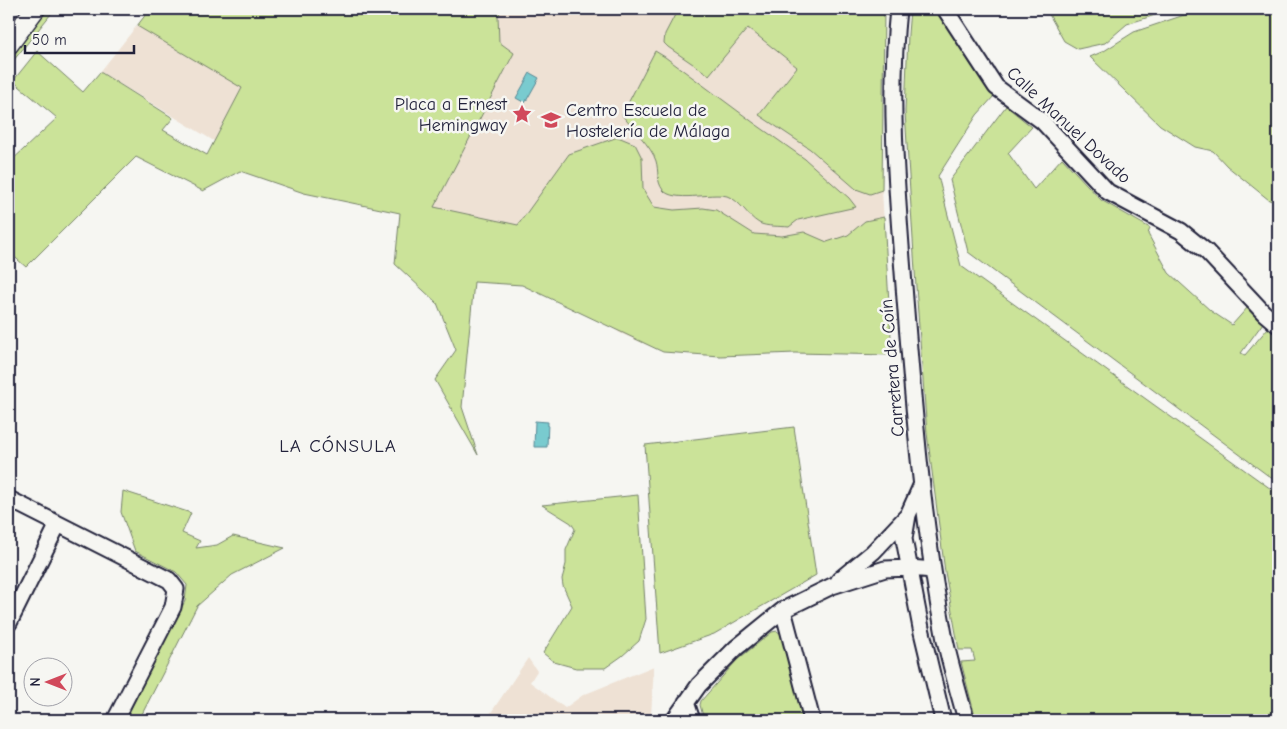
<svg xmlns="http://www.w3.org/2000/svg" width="1287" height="729" viewBox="0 0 1287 729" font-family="'Comic Neue',sans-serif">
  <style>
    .built { fill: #eee1d4 }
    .green { fill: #cbe399; stroke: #76826a }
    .water { fill: #79cbcf; stroke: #568794 }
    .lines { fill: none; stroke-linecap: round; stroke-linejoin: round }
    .minor-casing { stroke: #22223b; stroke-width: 19 }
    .major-casing { stroke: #22223b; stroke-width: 22 }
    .minor { stroke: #f6f6f2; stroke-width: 15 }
    .major { stroke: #f6f6f2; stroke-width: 19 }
    .labels { text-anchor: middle; stroke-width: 5; stroke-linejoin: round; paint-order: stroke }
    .poi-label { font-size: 18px; fill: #22223b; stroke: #f6f6f2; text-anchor: end }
    .street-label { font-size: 18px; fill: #22223b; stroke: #f6f6f2 }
    .neighbourhood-label { font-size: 19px; letter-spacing: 1px; fill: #22223b; stroke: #f6f6f2 }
  </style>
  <rect width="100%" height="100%" fill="#f6f6f2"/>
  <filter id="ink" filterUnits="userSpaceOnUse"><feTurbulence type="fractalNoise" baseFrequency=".02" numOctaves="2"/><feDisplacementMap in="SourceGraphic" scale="10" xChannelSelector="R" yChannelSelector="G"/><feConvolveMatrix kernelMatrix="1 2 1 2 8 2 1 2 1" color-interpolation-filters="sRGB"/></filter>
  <g filter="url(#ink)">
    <!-- built -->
    <path class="built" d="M150,9H884L882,190L892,355L795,353L720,356L663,352L620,333L433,207L263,166L214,141L100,72Z
      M528,658L537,671L530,682L565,708L583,695L654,666L651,716L648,720H486Z"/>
    <!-- green -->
    <path class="green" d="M48,9H55L9,66V59Z
      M150,9H502L498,16L499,42L514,53L434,207L518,225L569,154L618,137L635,144L642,158L643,189L654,207L674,210L703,208L716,210L754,234L782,236L804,232L827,242L848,235L865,221L884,217L892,355L795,353L720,356L663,352L522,285L474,282L462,407L478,455L435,380L456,350L437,303L395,264L400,213L304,193L240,171L203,191L136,157L26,267L9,252V163L57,118L13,81L37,51L83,92L100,72L173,118L163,130L207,155L242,88L137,26Z
      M678,9H884L882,190L870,194L856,189L810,149L759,115L797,67L748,28L709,75L668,47L664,43L665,34Z
      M910,9H938L971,65L994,96L977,115L938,176L961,266L1278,494V720H976L961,662L975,661L972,650H959L945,572L927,433L916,287L905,112L908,34Z
      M1046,9H1174L1127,24L1105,43L1078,49L1064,41Z
      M1202,9H1278V202L1269,200L1227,166L1213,151L1195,147L1160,125L1090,57L1104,51L1134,32Z
      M655,51L665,57L754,123L805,159L849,198L856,207L798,220L789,227C781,226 766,227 759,223C747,216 741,201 727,196C711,192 673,203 663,190C656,181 659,171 656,161C652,147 631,127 622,115Z
      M1006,106L1032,127L1008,153L1034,189L1062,158L1101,200L1150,228L1148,234L1169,273L1211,311L1232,325L1248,307L1263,323L1241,353L1245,355L1268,328L1278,337V483L968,252L950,180Z
      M794,427L816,575L714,634L660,653L645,445Z
      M123,491L191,513L182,533L200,541L196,548L217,545L233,536L285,548L232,575L197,606L139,720H125L185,601L187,585L176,572L135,551L121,512Z
      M638,495L646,619L639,641L622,656L605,668H576L554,662L543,653L572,606L563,586L562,579L566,564V550L575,529L571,523L542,505Z
      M777,631L781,634L803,720H704L700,705L701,701L737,660L772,632Z"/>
    <!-- water -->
    <path class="water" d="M530,73L539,78L525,103L516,98Z
      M535,421L548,422L547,447H534Z"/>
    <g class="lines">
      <defs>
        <path id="minor" d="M898,9C888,105 898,203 905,299C914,413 923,527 945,640C951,667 959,694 966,720
          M945,9L996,87L1042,121L1108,192L1181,231L1207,252L1264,313L1278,325
          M9,499L169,580L176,589L173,607L115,720
          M908,515L904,539L921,628L943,720
          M839,580L873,552L908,515L921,486
          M783,610L812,720
          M9,623L58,524
          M686,702L692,720
          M674,720L699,685L736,648L783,610L832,586L885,569L910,568L933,570"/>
        <path id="major" d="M9,44L35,9"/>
      </defs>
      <!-- minor casing -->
      <use href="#minor" class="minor-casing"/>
      <!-- major casing -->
      <use href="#major" class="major-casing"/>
      <!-- minor -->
      <use href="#minor" class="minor"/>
      <!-- major -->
      <use href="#major" class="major"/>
    </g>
  </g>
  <!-- icons -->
  <defs>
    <symbol id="sight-bare" viewBox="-9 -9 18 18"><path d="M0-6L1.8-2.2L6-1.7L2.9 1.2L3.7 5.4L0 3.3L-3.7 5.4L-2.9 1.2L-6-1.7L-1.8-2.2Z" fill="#d1495b" stroke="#f6f6f2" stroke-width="2.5" paint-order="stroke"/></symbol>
    <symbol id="university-bare" viewBox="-9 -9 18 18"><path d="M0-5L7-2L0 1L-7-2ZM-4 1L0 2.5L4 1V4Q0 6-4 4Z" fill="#d1495b" stroke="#f6f6f2" stroke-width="2.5" paint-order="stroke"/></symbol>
  </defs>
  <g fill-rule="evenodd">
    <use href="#sight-bare" x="508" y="100" width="28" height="28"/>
    <use href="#university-bare" x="537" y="106" width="28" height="28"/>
  </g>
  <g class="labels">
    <!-- poi labels -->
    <g class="poi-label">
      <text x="507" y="110">Placa a Ernest<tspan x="507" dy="21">Hemingway</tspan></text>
      <text x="566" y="116" text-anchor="start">Centro Escuela de<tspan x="566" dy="21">Hostelería de Málaga</tspan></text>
    </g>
    <!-- street labels -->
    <g class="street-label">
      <text transform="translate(1069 125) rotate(43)" y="6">Calle Manuel Dovado</text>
      <text transform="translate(892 368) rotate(-95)" y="6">Carretera de Coín</text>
    </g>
    <!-- neighbourhood labels -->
    <g class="neighbourhood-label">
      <text x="338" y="452">LA CÓNSULA</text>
    </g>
  </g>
  <!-- margin -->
  <rect width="1287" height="729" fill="none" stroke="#f6f6f2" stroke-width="30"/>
  <rect x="15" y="15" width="1257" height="699" fill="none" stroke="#22223b" stroke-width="2" filter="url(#ink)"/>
  <!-- north arrow -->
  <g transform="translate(48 682) rotate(270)"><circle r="24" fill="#f6f6f2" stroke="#a1a1a9"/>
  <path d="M0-4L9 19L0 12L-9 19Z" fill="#d1495b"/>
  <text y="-8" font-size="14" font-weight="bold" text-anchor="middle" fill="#22223b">N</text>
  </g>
  <!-- scale -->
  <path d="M25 45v8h109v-8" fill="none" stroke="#22223b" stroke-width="2.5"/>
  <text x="32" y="45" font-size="15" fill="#22223b" stroke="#f6f6f2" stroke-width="4" paint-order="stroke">50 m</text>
</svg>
